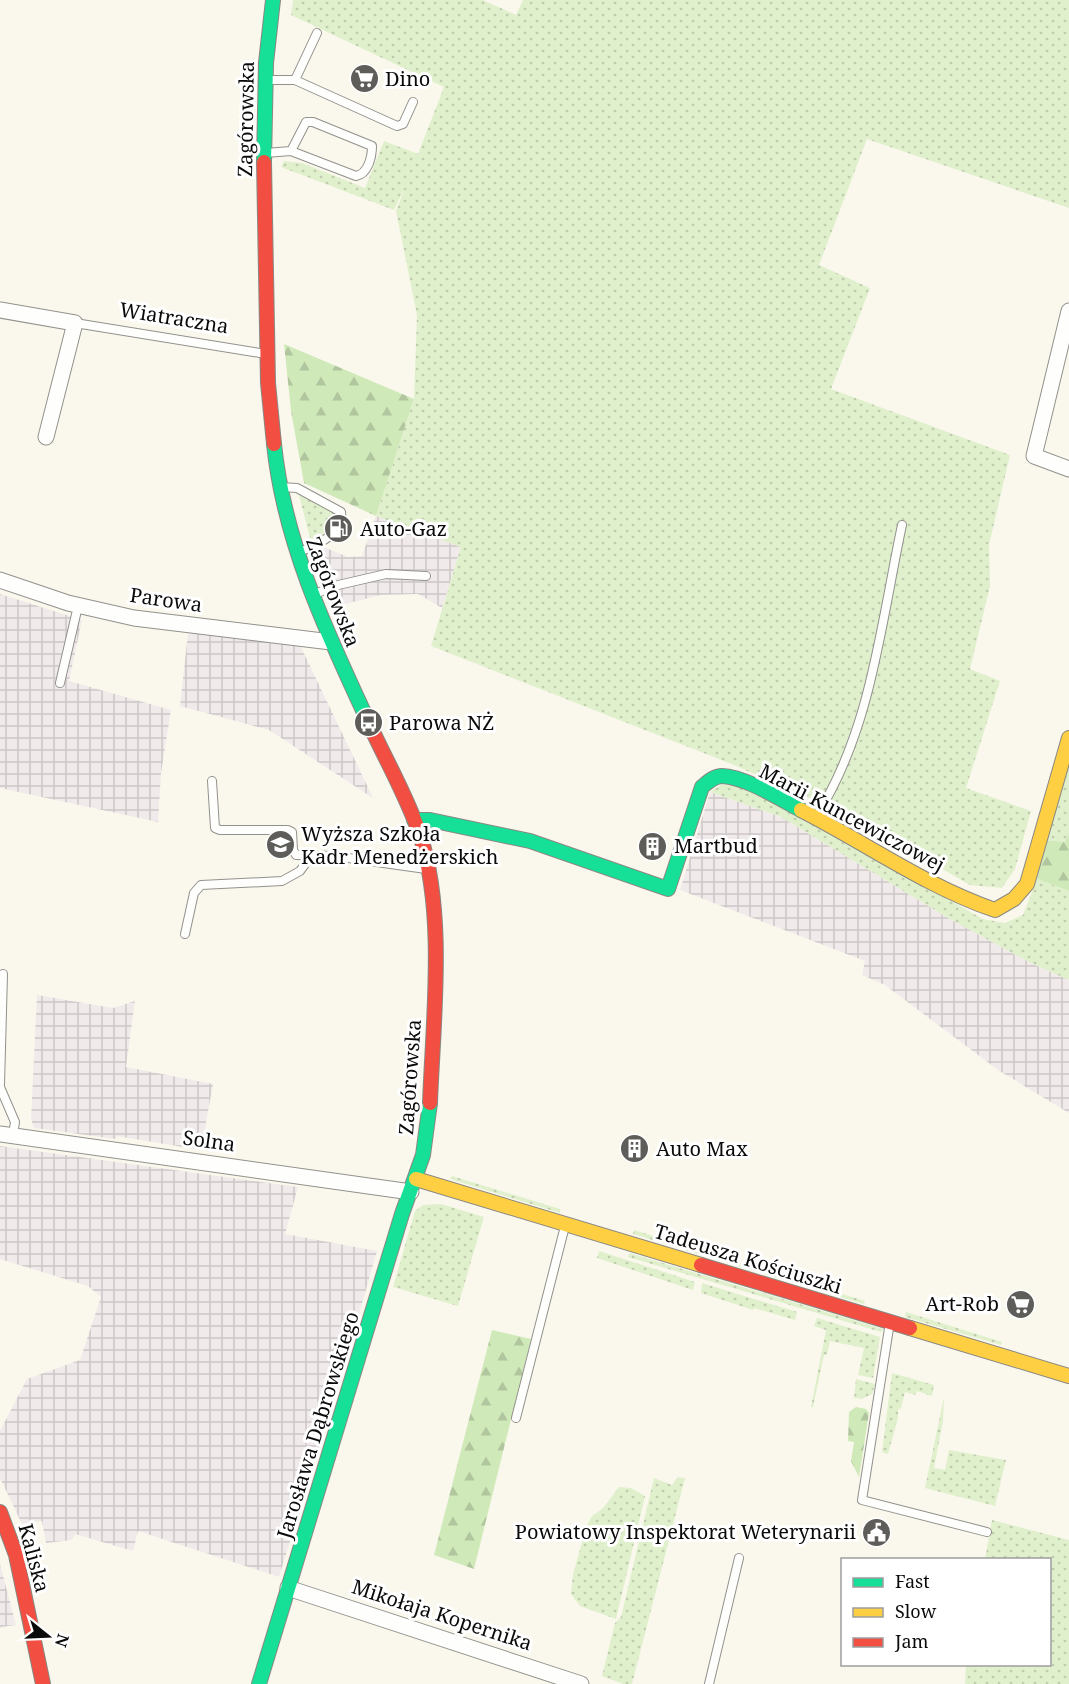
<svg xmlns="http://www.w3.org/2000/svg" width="1069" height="1684" viewBox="0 0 1069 1684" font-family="'Noto Serif',serif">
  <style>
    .industrial { fill: url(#industrial-grid) }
    .grass { fill: url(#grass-dots) }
    .forest { fill: url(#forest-firs) }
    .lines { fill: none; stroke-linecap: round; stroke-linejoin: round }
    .lane-casing { stroke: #92918c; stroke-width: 10 }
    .street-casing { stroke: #92918c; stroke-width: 17 }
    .fast-casing { stroke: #898883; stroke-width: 16 }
    .slow-casing { stroke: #898883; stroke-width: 16 }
    .jam-casing { stroke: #898883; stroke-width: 16 }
    .lane { stroke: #fefefc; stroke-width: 8 }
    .street { stroke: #fefefc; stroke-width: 15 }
    .fast { stroke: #16e098; stroke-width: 14 }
    .slow { stroke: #ffcf43; stroke-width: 14 }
    .jam { stroke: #f24e42; stroke-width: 14 }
    .labels { text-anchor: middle; stroke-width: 6; stroke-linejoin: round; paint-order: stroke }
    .poi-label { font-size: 20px; fill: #0a0a0a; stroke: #fff; text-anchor: start }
    .street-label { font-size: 20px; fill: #0a0a0a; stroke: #fff }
  </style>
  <defs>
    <pattern id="industrial-grid" width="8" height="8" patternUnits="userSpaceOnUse" patternTransform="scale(1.5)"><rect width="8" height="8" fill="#f1eaeb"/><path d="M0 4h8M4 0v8" fill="none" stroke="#cdc7c8"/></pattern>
    <pattern id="grass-dots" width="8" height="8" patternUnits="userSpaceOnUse" patternTransform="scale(1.5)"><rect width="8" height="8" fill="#e0f0cc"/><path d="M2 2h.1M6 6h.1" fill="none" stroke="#bfccae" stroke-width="1.8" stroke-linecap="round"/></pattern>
    <pattern id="forest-firs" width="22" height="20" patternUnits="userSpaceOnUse" patternTransform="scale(1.5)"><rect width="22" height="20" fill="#d0e9b9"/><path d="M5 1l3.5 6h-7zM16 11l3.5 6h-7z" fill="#b1c69e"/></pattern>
  </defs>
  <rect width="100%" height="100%" fill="#faf8ed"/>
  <!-- industrial -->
  <path class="industrial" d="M376,516L461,547L442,608L418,594L380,595L335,607L314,553L318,555L321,546L348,557L362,556Z
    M0,594L82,620L69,681L171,710L161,773L158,822L0,788Z
    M188,633L300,645L373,798L269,730L180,706Z
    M710,792L781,817L950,919L1031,963L1069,980V1113L998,1070L885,985L862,975L865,961L680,890Z
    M37,995L113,1008L135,1001L126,1067L213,1084L201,1150L117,1136L116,1139L34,1128L31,1119Z
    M0,1146L298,1187L285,1234L377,1251L340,1380L279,1577L138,1531L133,1551L75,1534L72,1540L46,1543L42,1521L22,1524L0,1478V1431L27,1379L80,1360L101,1297L88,1286L0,1259Z
    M0,1564L16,1625L1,1627L0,1630Z"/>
  <!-- grass -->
  <path class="grass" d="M293,0H483L516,15L523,0H1069V208L867,139L819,265L870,288L831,389L1010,455L989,545L990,586L970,669L1000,681L966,788L1031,811L1015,869L1002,888L970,885L846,814L729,763L431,646L461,547L376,516L414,399L417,315L396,211L405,187L394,210L281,167L284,161L302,163L365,188L384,141L418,154L444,87L291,15Z
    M299,495L332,511L336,517L330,529L311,542Z
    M1069,753V834L1065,842L1045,840Z
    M737,784L842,839L983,919L1005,923L1023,915L1037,879L1069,891V980L1031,963L950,919L781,817L710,792L721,785Z
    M452,1176L560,1209V1213L450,1179Z
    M441,1204L484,1217L458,1306L393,1287L415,1211L423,1205Z
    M634,1230L715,1255L711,1258L633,1234Z
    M599,1251L695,1282L693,1290L597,1258Z
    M629,1253L883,1329L881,1332L628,1257Z
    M727,1258L865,1301L864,1304L724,1262Z
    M702,1283L797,1312L795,1320L754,1308L753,1310L701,1293Z
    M906,1312L1002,1342L1001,1345L905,1317Z
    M817,1318L880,1337L873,1378L858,1375L864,1348L830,1341L827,1355H824L813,1407H811L826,1330L814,1326Z
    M892,1373L934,1385L932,1396L917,1391L915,1395L905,1392L901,1408L898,1410V1418L888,1454L882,1452Z
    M856,1379L875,1384L872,1394L862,1399L854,1398Z
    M944,1397L943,1421L934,1468L945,1470L949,1450L1006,1460L995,1506L925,1488Z
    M678,1477L685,1478L632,1684H623L602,1676L615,1623L621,1617L654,1478L672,1485Z
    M619,1487L631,1488L645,1496L616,1619L580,1606L571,1594L573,1574L587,1525L592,1516L603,1508Z
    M992,1520L1069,1540V1684H965L966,1665L1050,1664V1560L985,1559Z"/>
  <!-- forest -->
  <path class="forest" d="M284,344L414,399L376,516L304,483L291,411Z
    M1069,834V891L1037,879L1045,840L1065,842Z
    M492,1330L531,1339L474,1569L434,1555Z
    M856,1407L866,1409L869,1413L859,1477L851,1461L854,1442L848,1441L849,1412Z"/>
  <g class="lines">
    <defs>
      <path id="lane" d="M266,80H295L397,126L403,124L413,102
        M295,80L317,33
        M265,153L291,151L356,176C368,174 372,157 372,146L313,122H306L291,151
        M75,323L266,354
        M281,487L297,488L341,512C344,533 314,548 297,552
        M313,595L334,586L386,574L426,576
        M60,683L78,606
        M212,781L215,828L220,830H288L292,832L293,850L296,855L334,856L426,869
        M817,815C871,730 881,623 902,525
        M185,934L194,893L201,885L282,881L300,871L311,856
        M0,1085L3,974
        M0,1087L15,1122L13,1135
        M890,1322L862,1500L987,1532
        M516,1418L565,1226
        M709,1684L739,1558"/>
      <path id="street" d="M0,310L75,323L46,437
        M1069,311L1034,456L1069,469
        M0,580L68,603L134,618L331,642
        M0,1134L411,1192
        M288,1588L581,1684"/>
      <path id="fast" d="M264,162L266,63L273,0
        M274,444C284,542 326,631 367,719
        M414,820H430L530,841L668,889L702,787C708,782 714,776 722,776C746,777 780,799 801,810
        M259,1684L402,1214L423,1155L430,1103"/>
      <path id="slow" d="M801,810C866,843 925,886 995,910L1014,899L1027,884L1069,738
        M416,1179L701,1265
        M910,1328L1069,1376"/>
      <path id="jam" d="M264,162L268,383L274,444
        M367,719C384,757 407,796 420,835C446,914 433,1021 430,1103
        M701,1265L910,1328
        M0,1512L16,1555L43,1684"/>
    </defs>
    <!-- lane casing -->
    <use href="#lane" class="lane-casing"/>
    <!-- street casing -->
    <use href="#street" class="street-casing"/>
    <!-- fast casing -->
    <use href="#fast" class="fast-casing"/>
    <!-- slow casing -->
    <use href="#slow" class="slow-casing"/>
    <!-- jam casing -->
    <use href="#jam" class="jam-casing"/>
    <!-- lane -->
    <use href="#lane" class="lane"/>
    <!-- street -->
    <use href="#street" class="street"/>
    <!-- fast -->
    <use href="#fast" class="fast"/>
    <!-- slow -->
    <use href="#slow" class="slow"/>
    <!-- jam -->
    <use href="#jam" class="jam"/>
  </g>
  <!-- icons -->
  <defs>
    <symbol id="supermarket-disc" viewBox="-11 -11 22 22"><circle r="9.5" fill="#5e5d59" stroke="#fff"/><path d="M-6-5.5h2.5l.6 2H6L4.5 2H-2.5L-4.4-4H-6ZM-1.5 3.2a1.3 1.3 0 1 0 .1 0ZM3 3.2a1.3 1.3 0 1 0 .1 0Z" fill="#fff"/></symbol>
    <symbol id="fuel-disc" viewBox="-11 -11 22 22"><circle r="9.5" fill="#5e5d59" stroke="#fff"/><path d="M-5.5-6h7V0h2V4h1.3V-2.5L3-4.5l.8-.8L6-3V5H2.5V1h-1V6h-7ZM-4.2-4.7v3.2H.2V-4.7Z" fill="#fff"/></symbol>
    <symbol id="bus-disc" viewBox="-11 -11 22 22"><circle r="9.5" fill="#5e5d59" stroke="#fff"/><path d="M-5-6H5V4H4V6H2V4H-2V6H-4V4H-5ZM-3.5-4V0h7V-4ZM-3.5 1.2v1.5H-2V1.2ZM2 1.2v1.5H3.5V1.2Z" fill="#fff"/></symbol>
    <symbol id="university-disc" viewBox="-11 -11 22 22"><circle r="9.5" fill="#5e5d59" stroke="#fff"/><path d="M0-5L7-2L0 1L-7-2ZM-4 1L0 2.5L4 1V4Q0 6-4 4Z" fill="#fff"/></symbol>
    <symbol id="building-disc" viewBox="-11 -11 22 22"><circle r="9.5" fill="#5e5d59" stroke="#fff"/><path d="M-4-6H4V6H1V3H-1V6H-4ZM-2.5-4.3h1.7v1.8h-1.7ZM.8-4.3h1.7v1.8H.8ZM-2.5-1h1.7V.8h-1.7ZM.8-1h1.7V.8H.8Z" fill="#fff"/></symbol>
    <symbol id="civic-disc" viewBox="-11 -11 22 22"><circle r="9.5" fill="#5e5d59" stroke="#fff"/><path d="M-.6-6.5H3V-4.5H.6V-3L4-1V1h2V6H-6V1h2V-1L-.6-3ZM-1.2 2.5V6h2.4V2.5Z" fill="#fff"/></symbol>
  </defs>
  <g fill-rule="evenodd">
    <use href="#supermarket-disc" x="348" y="62" width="33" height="33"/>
    <use href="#fuel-disc" x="322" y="512" width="33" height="33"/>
    <use href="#bus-disc" x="352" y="706" width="33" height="33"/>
    <use href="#university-disc" x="264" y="828" width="33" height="33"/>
    <use href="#building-disc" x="636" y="830" width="33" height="33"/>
    <use href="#building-disc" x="618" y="1132" width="33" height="33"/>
    <use href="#supermarket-disc" x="1004" y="1288" width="33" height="33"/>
    <use href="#civic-disc" x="860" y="1516" width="33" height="33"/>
  </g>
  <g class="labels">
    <!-- poi labels -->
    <g class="poi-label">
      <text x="385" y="86">Dino</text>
      <text x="360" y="536">Auto-Gaz</text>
      <text x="389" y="730">Parowa NŻ</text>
      <text x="301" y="841">Wyższa Szkoła<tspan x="301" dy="23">Kadr Menedżerskich</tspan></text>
      <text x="674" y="853">Martbud</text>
      <text x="656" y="1156">Auto Max</text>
      <text x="999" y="1311" text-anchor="end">Art-Rob</text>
      <text x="856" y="1539" text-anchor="end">Powiatowy Inspektorat Weterynarii</text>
    </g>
    <!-- street labels -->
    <g class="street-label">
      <text transform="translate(246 119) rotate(-89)" y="7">Zagórowska</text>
      <text transform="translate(174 318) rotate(9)" y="7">Wiatraczna</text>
      <text transform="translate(333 592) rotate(69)" y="7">Zagórowska</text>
      <text transform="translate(166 600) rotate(8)" y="7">Parowa</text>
      <text transform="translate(852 818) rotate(28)" y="7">Marii Kuncewiczowej</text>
      <text transform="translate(410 1077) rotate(-86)" y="7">Zagórowska</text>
      <text transform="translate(209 1141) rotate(8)" y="7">Solna</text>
      <text transform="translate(748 1259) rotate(17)" y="7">Tadeusza Kościuszki</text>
      <text transform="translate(318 1425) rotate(-73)" y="7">Jarosława Dąbrowskiego</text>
      <text transform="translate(34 1558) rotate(75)" y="7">Kaliska</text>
      <text transform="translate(442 1615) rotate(18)" y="7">Mikołaja Kopernika</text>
    </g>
  </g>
  <!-- legend -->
  <rect x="841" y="1558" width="210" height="108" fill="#ffffff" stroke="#9d9d9d" stroke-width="1.5"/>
  <rect x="853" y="1578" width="30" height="9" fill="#16e098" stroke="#9d9d9d" stroke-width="1.5"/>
  <text x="895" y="1588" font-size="18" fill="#0a0a0a">Fast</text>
  <rect x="853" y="1608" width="30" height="9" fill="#ffcf43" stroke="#9d9d9d" stroke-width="1.5"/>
  <text x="895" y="1618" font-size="18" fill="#0a0a0a">Slow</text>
  <rect x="853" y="1638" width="30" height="9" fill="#f24e42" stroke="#9d9d9d" stroke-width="1.5"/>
  <text x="895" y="1648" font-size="18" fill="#0a0a0a">Jam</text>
  <!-- north arrow -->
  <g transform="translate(48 1636) rotate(108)" stroke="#ffffff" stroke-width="4.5" paint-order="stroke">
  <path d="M0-4.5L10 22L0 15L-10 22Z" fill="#0a0a0a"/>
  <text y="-9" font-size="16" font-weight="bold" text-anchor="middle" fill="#0a0a0a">N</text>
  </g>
</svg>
